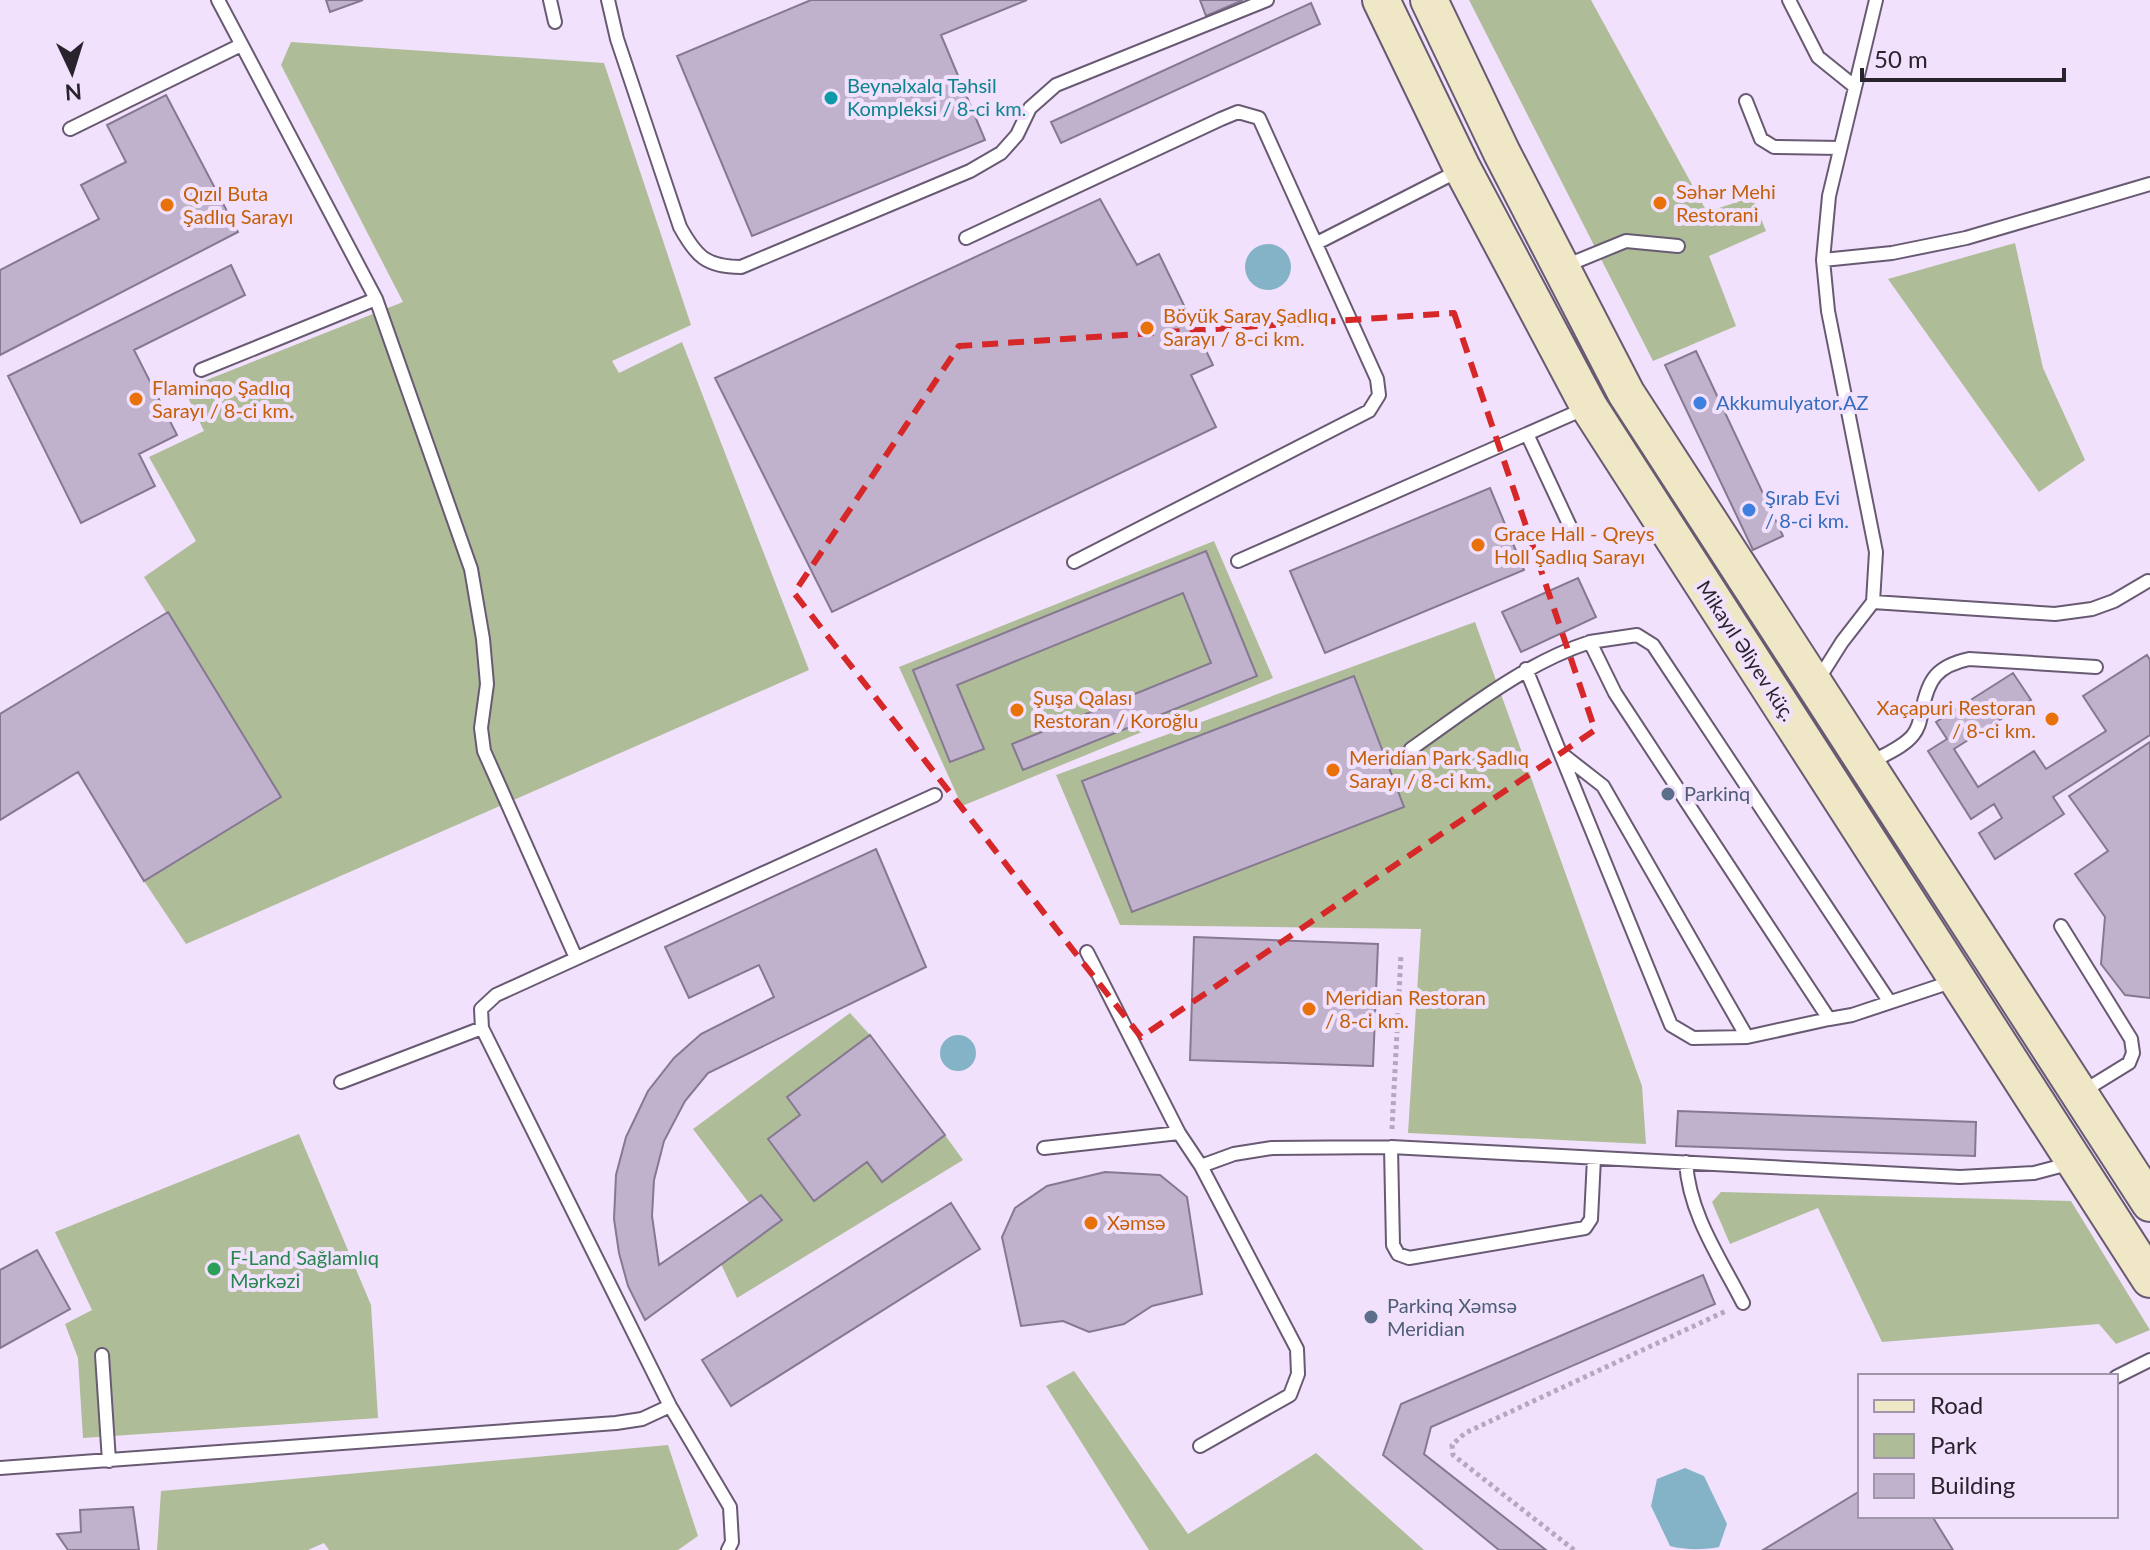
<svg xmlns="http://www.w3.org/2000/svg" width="2150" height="1550" viewBox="0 0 2150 1550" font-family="Lato,sans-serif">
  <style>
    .green { fill: #aebc97 }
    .water { fill: #84b3c8 }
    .building { fill: #c0b2cd; stroke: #867891; stroke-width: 2 }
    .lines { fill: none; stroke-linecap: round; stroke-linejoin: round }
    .service-casing { stroke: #685a72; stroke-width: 16 }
    .secondary-casing { stroke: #685a72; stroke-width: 40 }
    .path { stroke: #b5a8be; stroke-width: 5; stroke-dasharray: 4 4; stroke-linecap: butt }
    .service { stroke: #fff; stroke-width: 12 }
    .secondary { stroke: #f0e7c6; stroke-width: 36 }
    .marked { fill: none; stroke: #d62828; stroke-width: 6; stroke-dasharray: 16 10; stroke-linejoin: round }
    .culture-dot { fill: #0f9aa8; stroke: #f1e1fd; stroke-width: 3 }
    .food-dot { fill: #e8710a; stroke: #f1e1fd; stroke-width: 3 }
    .shop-dot { fill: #3f7fe0; stroke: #f1e1fd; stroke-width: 3 }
    .service-dot { fill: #5c6f8a; stroke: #f1e1fd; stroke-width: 3 }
    .leisure-dot { fill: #2e9e5b; stroke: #f1e1fd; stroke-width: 3 }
    .labels { text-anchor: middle; stroke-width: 8; stroke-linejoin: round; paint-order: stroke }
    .culture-label { font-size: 20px; fill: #0d838f; stroke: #f1e1fd; text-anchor: start }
    .food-label { font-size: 20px; fill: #c56008; stroke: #f1e1fd; text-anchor: start }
    .shop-label { font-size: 20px; fill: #366cbe; stroke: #f1e1fd; text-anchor: start }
    .street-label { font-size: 20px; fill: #29232d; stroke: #f1e1fd }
    .service-label { font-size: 20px; fill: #4e5e75; stroke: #f1e1fd; text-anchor: start }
    .leisure-label { font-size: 20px; fill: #27864d; stroke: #f1e1fd; text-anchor: start }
  </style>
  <rect width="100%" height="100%" fill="#f1e1fd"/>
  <!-- green -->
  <path class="green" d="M1469,0H1591L1707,212L1752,197L1766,231L1709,256L1736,326L1653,361Z
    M291,42L604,63L691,325L612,361L619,373L682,342L809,670L186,944L144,881L281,797L144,577L196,541L149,457L204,431L184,389L403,302L281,65Z
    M2015,243L2043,368L2085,460L2039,492L1888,279Z
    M1214,541L1273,678L962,806L899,667Z
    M1475,622L1642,1086L1646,1144L1408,1133L1421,929L1120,925L1056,775Z
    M850,1013L870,1035L787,1097L800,1115L867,1162L882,1182L945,1135L963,1160L737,1298L721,1264L782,1219L761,1195L749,1203L693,1129Z
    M299,1134L371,1305L378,1418L83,1438L78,1358L65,1324L92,1310L55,1232Z
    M1721,1192L2071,1201L2150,1330L2116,1344L2099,1324L1882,1342L1818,1208L1730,1244L1712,1202Z
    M1074,1371L1188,1534L1316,1453L1424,1550H1149L1046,1386Z
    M668,1445L698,1536L678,1550H329L324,1543L308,1550H157L161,1491Z"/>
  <!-- water -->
  <path class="water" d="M1245 267a23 23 0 1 1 46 0a23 23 0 1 1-46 0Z
    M940 1053a18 18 0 1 1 36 0a18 18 0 1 1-36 0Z
    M1685,1468L1704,1476L1727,1524L1719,1547C1705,1550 1684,1550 1670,1546L1651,1506L1657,1479Z"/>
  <!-- building -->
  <path class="building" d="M326,0H363L330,12Z
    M811,0H1027L941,35L985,140L752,236L677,56Z
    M1200,0H1243L1206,16Z
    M1311,3L1320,24L1061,143L1051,122Z
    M166,95L238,232L0,355V270L99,219L81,185L126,162L107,125Z
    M1100,199L1137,265L1159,254L1213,365L1191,375L1216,427L832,612L715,378Z
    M231,265L245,295L134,350L177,435L139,454L155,486L81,523L8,376Z
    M1696,351L1783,536L1753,550L1665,365Z
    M1490,488L1524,570L1325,653L1290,571Z
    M1206,551L1257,676L1023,770L1012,744L1211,663L1183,593L957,685L984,749L950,762L913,670Z
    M1578,578L1596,617L1521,652L1502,612Z
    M168,612L281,797L144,881L78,772L0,820V714Z
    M2147,655L2150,660V735L2053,797L2064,814L1995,859L1979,833L2002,818L1994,804L1971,819L1928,751L1947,739L1936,722L2013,673L2031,700L1954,749L1978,787L2034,751L2046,769L2106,731L2083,696Z
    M1354,676L1404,807L1132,912L1082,781Z
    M2150,742V998L2125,995L2101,964L2105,917L2075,874L2108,851L2069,796Z
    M876,849L926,967L708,1073L685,1101L664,1141L654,1180L652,1216L659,1265L761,1195L782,1220L645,1320L628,1286L619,1253L614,1219L616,1175L626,1137L648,1091L674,1058L701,1034L774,997L759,965L689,998L665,947Z
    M1194,937L1378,944L1373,1066L1190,1060Z
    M870,1035L945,1135L882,1182L867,1162L814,1201L768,1139L800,1115L787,1097Z
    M1678,1111L1976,1122L1975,1156L1676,1146Z
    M1105,1172L1160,1175L1187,1197L1202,1294L1152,1306L1124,1324L1089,1332L1063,1321L1021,1326L1002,1237L1015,1208L1047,1186Z
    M951,1203L980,1249L731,1406L702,1360Z
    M37,1250L70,1309L0,1348V1270Z
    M1703,1275L1715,1304L1431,1427L1424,1454L1546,1550H1499L1383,1455L1401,1404Z
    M1860,1491V1516H1932L1953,1550H1763Z
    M133,1507L139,1550H68L57,1534L81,1532L80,1510Z"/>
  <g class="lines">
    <defs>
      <path id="service" d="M218,0L376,299L471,569L483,639L487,684L481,728L484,751L576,958
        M550,0L555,22
        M608,0L617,39L680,227C696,256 706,267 741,267L970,171L1001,153L1017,135L1030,108L1056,85L1267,0
        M1789,0L1818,57L1854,86
        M1746,101L1761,139L1774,147L1840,148
        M70,129L241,45
        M966,238L1221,119L1238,112L1259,118L1377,379L1379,395L1369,411L1074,562
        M1317,243L1460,170
        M1823,260L1892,253L1966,238L2150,184
        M1565,266L1626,241L1678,246
        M201,370L376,299
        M1527,434L1575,537
        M1238,561L1586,408
        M1873,602L2055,614L2092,609L2114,601L2148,581
        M1590,642L1637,635L1653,645L1889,1001
        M1526,669L1671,1025L1693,1038L1747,1037L1829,1019
        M1818,680L1842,642L1873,602L1876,552L1828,311L1823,260L1829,196L1876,0
        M1411,749C1468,709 1523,664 1590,642L1615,693L1829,1019L1852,1015L1954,981
        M1562,754L1603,786L1747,1037
        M1870,763C1883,755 1904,747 1913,735C1919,728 1920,720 1922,711C1928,679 1937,666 1969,659L2096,667
        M2061,926L2131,1039L2133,1053L2129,1063L2082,1092
        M1087,952L1179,1133
        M341,1082L482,1028
        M1391,1147L1393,1245L1398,1254L1409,1258L1585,1228L1591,1219L1594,1158
        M1044,1148L1179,1133L1201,1166L1297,1349L1298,1374L1290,1395L1200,1446
        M1686,1162C1689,1214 1720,1258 1743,1303
        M1201,1166L1234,1154L1272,1148L1391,1147L1960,1177L2034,1173L2072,1163
        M102,1355L109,1461
        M2116,1377L2150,1360
        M0,1468L616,1423L642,1419L670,1406
        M728,1550L732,1542L730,1507L670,1406L482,1028L481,1009L496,995L935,795"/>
      <path id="secondary" d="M1381,0L1462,168L1589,407L2150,1279
        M1429,0L1502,153L1626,393L2150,1203"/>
    </defs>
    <!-- service casing -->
    <use href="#service" class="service-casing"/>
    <!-- secondary casing -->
    <use href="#secondary" class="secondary-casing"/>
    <!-- path -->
    <path class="path" d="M1392,1129L1401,954
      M1574,1550L1453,1455L1452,1445L1465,1433L1726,1311"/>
    <!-- service -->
    <use href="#service" class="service"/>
    <!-- secondary -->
    <use href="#secondary" class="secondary"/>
  </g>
  <!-- marked area -->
  <path class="marked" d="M1454,313L1595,730L1141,1037L794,593L959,346Z"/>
  <!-- markers -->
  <circle class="culture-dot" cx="831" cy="98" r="8"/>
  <g class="food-dot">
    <circle cx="1660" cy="203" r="8"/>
    <circle cx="167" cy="205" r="8"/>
    <circle cx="1147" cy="328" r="8"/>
    <circle cx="136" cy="399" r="8"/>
    <circle cx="1478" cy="545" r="8"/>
    <circle cx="1017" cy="710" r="8"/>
    <circle cx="2052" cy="719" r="8"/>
    <circle cx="1333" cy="770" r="8"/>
    <circle cx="1309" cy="1009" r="8"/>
    <circle cx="1091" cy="1223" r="8"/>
  </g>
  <g class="shop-dot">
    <circle cx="1700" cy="403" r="8"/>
    <circle cx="1749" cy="510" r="8"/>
  </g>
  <g class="service-dot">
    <circle cx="1668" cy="794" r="8"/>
    <circle cx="1371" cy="1317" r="8"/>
  </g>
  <circle class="leisure-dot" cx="214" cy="1269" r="8"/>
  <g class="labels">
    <!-- culture labels -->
    <g class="culture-label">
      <text x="847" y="93">Beynəlxalq Təhsil<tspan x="847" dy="23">Kompleksi / 8-ci km.</tspan></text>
    </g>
    <!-- food labels -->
    <g class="food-label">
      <text x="1676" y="199">Səhər Mehi<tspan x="1676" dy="23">Restorani</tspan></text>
      <text x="183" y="201">Qızıl Buta<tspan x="183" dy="23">Şadlıq Sarayı</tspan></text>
      <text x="1163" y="323">Böyük Saray Şadlıq<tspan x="1163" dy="23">Sarayı / 8-ci km.</tspan></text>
      <text x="152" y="395">Flaminqo Şadlıq<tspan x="152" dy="23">Sarayı / 8-ci km.</tspan></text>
      <text x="1494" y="541">Grace Hall - Qreys<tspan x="1494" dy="23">Holl Şadlıq Sarayı</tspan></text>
      <text x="1033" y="705">Şuşa Qalası<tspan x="1033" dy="23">Restoran / Koroğlu</tspan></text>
      <text x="2036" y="715" text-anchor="end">Xaçapuri Restoran<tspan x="2036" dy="23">/ 8-ci km.</tspan></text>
      <text x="1349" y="765">Meridian Park Şadlıq<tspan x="1349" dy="23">Sarayı / 8-ci km.</tspan></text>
      <text x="1325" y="1005">Meridian Restoran<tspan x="1325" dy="23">/ 8-ci km.</tspan></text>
      <text x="1107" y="1230">Xəmsə</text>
    </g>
    <!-- shop labels -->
    <g class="shop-label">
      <text x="1716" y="410">Akkumulyator.AZ</text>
      <text x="1765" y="505">Şırab Evi<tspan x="1765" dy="23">/ 8-ci km.</tspan></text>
    </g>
    <!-- street labels -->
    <g class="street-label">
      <text transform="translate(1746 651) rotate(57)" y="7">Mikayıl Əliyev küç.</text>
    </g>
    <!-- service labels -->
    <g class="service-label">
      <text x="1684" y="801">Parkinq</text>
      <text x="1387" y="1313">Parkinq Xəmsə<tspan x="1387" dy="23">Meridian</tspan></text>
    </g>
    <!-- leisure labels -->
    <g class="leisure-label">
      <text x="230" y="1265">F-Land Sağlamlıq<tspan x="230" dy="23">Mərkəzi</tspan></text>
    </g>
  </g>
  <!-- legend -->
  <rect x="1858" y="1374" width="260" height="144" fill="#f1e1fd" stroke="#a195aa" stroke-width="2"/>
  <rect x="1874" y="1400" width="40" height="12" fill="#f0e7c6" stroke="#a195aa" stroke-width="2"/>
  <text x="1930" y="1414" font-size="24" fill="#29232d">Road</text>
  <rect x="1874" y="1434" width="40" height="24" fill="#aebc97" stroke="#a195aa" stroke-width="2"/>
  <text x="1930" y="1454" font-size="24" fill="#29232d">Park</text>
  <rect x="1874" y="1474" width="40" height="24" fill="#c0b2cd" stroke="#a195aa" stroke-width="2"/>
  <text x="1930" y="1494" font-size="24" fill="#29232d">Building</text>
  <!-- north arrow -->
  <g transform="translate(72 72) rotate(176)" stroke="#f1e1fd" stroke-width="6" paint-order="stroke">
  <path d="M0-6L14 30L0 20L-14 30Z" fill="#29232d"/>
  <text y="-12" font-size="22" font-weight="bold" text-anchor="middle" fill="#29232d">N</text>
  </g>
  <!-- scale -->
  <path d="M1862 68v12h202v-12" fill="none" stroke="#29232d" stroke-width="4"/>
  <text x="1874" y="68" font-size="24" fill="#29232d" stroke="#f1e1fd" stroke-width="6" paint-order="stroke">50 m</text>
</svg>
